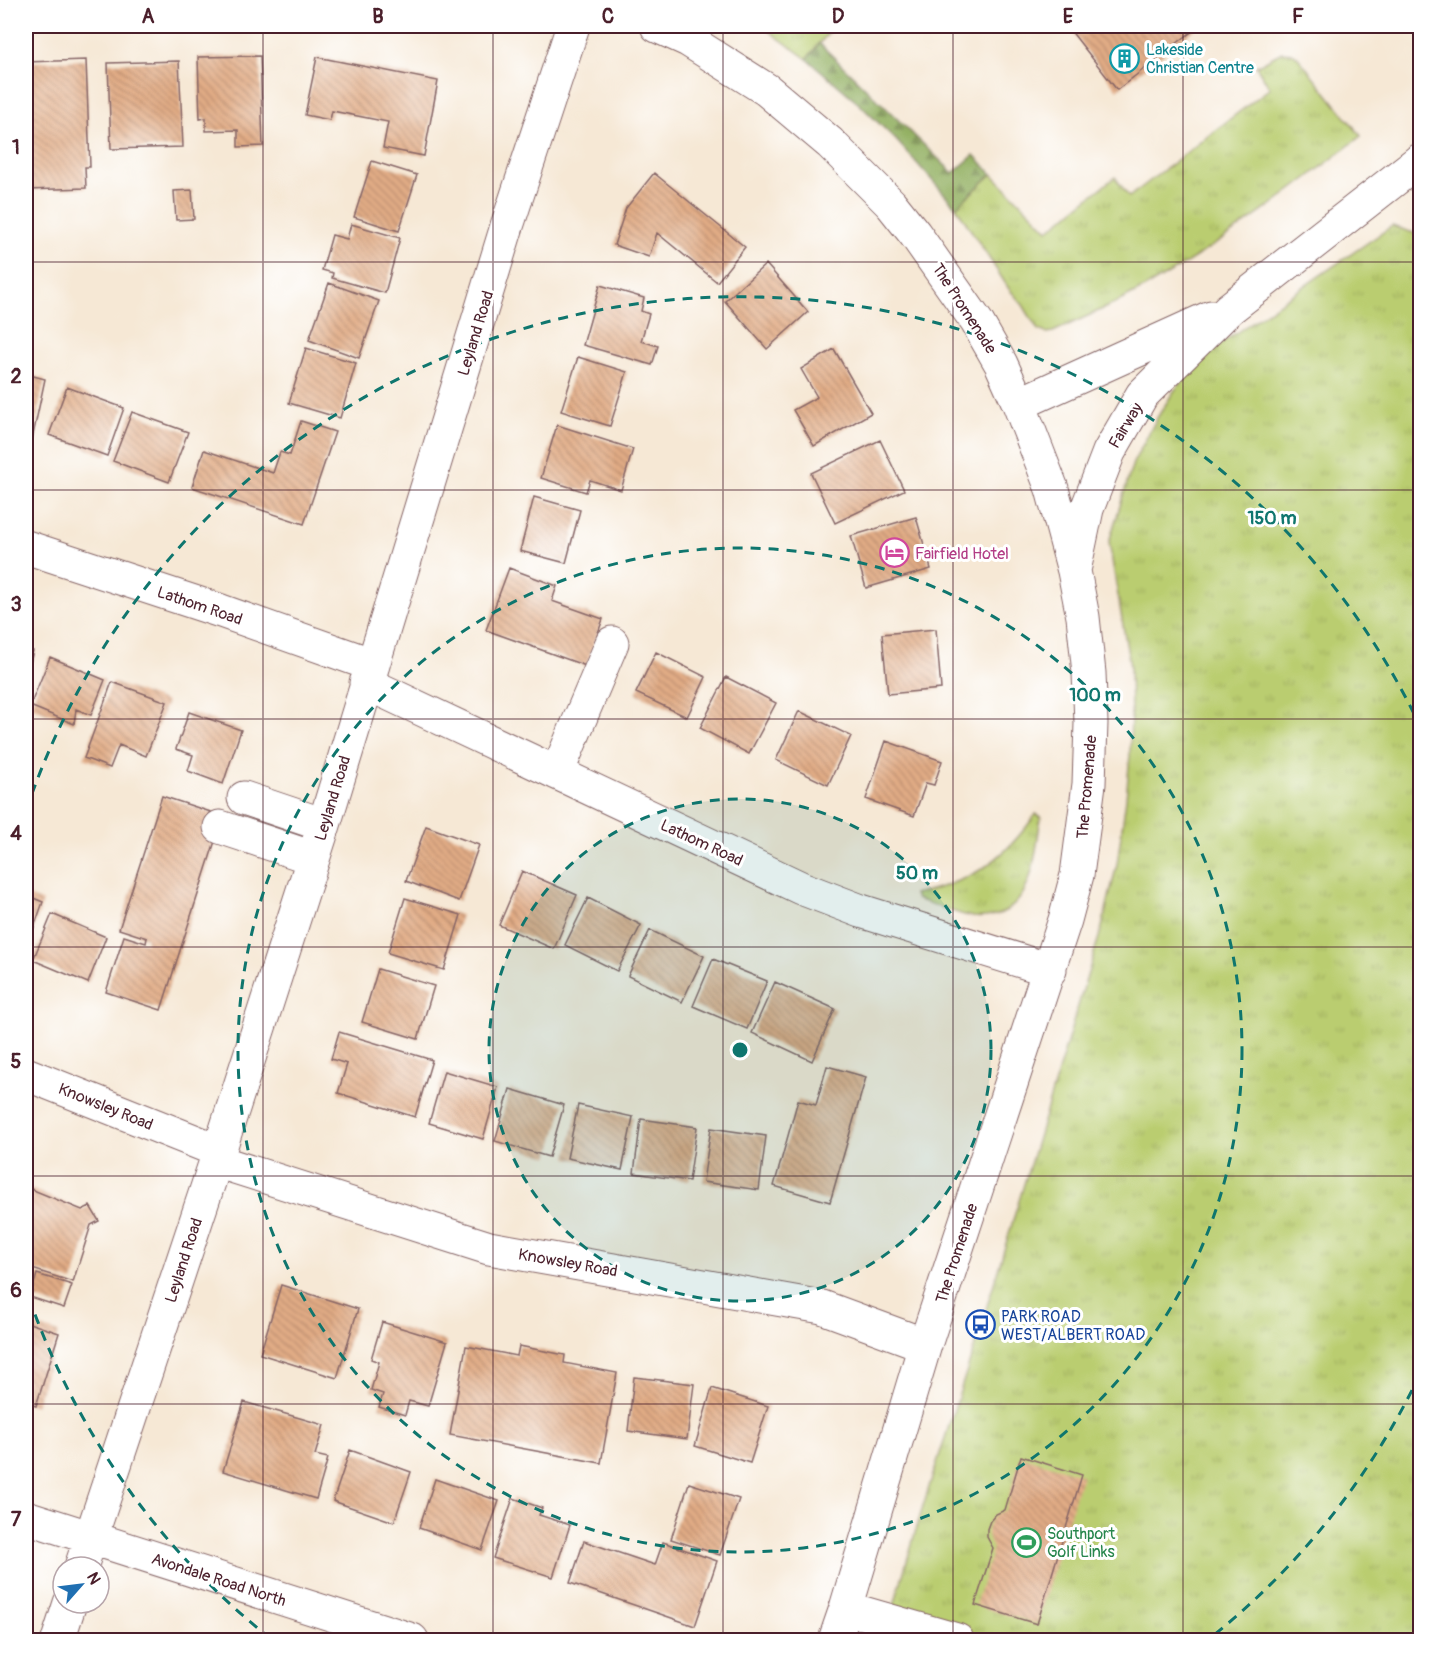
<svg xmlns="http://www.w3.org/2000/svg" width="1446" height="1666" viewBox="0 0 1446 1666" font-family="Pangolin,sans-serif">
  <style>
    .grass { fill: url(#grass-tufts); stroke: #82764e; stroke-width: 1.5 }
    .forest { fill: url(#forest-firs); stroke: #6e6846; stroke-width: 1.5 }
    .building { fill: url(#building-back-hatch) }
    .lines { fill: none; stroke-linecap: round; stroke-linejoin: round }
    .minor-casing { stroke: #866566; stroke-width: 35 }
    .minor { stroke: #fff; stroke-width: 33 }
    .grid { fill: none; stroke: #4a1f2b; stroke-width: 1.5; stroke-opacity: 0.55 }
    .ring { fill: none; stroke: #0f766e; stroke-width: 3; stroke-dasharray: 10 8 }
    .labels { text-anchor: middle; stroke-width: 6; stroke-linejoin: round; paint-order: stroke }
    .culture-label { font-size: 16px; fill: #0d838f; stroke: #fff; text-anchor: start }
    .street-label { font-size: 16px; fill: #4a1f2b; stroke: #fff }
    .hotel-label { font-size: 16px; fill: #b23c85; stroke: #fff; text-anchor: start }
    .transit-label { font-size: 16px; fill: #164399; stroke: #fff; text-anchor: start }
    .leisure-label { font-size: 16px; fill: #27864d; stroke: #fff; text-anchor: start }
    .centre { fill: #0f766e; stroke: #fff; stroke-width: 3 }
    .ring-label { font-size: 18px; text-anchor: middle; font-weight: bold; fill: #0f766e; stroke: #fff; stroke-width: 6; stroke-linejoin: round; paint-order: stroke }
    .neatline { fill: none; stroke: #4a1f2b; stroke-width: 2 }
    .grid-label { font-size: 20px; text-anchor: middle; font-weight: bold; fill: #4a1f2b }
  </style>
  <defs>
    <pattern id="grass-tufts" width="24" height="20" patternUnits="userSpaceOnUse" patternTransform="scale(1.5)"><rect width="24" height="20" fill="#bacd70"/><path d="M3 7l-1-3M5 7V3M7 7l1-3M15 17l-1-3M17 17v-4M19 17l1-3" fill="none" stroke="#a1b061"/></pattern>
    <pattern id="forest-firs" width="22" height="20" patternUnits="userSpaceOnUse" patternTransform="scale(1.5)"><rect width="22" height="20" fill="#93b062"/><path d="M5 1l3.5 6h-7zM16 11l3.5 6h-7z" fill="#7a8f51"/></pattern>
    <pattern id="building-back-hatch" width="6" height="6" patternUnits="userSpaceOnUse" patternTransform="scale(1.5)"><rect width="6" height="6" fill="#e1ac85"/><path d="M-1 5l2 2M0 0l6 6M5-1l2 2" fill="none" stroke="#b88b6d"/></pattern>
  </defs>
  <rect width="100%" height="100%" fill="#fff"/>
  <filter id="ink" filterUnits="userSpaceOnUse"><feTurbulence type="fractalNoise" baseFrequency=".0167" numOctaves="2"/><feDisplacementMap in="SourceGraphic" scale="12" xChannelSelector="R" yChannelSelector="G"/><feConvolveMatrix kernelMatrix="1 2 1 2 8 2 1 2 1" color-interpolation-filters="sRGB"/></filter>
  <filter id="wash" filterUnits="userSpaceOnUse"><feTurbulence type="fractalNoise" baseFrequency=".008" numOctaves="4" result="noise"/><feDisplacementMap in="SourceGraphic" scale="24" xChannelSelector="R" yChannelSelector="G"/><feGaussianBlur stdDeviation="1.35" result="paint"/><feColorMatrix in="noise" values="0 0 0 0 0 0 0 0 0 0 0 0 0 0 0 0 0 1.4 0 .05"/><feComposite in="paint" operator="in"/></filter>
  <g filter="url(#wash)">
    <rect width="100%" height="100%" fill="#f6e8d5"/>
    <!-- grass -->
    <path class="grass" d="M762,26H834L807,59Z
      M1282,52L1292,53L1297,56L1361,136C1297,187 1231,237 1160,279C1126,300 1089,315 1053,332L1046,333L1038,330L1023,305L1009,289L956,207L992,174L1048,230L1115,177L1129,197L1270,88L1256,66Z
      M1392,226L1420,235V1640H884L922,1509L977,1339L1102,927L1117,864L1126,799L1130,755L1131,711L1130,667L1109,542L1133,463L1157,418L1174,391L1196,366L1220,344Z
      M1036,814L1041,817C1035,851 1035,904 996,915C989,917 981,918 973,917C954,913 935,905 916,899L914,894C972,882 1002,862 1036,814Z"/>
    <!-- forest -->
    <path class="forest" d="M819,43L953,173L974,155L992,174L956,207L896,140L853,98L807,59Z"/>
    <g id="blocks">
      <!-- building -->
      <path class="building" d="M1067,26H1199L1117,90Z
        M260,56L263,146L238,147V130L206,131V118L200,119L198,57Z
        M317,57L438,81L424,156L383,148L388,122L332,111L330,120L305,115Z
        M86,60L90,167H85L86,188L27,190L26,170V62Z
        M179,61L183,147L111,149L108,63Z
        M372,161L417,175L399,231L354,217Z
        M654,173L745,247L717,282L657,233L649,257L614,245L626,208Z
        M192,190L194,219L176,220L174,191Z
        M351,224L400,238L385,293L332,278L333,273L322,270L332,235L347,239Z
        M766,264L808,312L767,349L725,301Z
        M329,283L379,301L359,358L309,340Z
        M600,285L644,298L641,311L649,314L641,341L658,346L652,365L583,345Z
        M306,348L356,363L340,418L289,403Z
        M834,349L871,413L814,446L793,410L817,397L801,369Z
        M578,357L627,372L610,426L561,411Z
        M26,374L45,379L32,440L26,438Z
        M67,387L124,408L107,456L49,435Z
        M132,412L188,432L169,482L113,461Z
        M301,421L335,432L304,524L192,487L204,450L273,473L280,452L290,455Z
        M557,425L633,449L621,490L590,480L586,492L541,478Z
        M880,440L904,490L835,523L811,473Z
        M534,497L580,510L566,563L520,551Z
        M916,517L931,569L866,588L851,536Z
        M509,568L557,586L552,601L603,619L586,666L486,630Z
        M936,629L941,689L888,694L882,634Z
        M26,649L33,651L26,680Z
        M656,652L706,677L687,717L636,693Z
        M50,657L105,680L91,715L76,709L74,724L30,706Z
        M726,677L776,703L749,754L700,728Z
        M112,682L167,702L146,756L119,745L110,768L84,758Z
        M799,711L851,736L828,785L776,760Z
        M189,712L241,730L223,784L188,771L193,755L176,749Z
        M886,741L942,761L934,785L926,783L914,816L866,799Z
        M162,796L223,816L161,1010L106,992L124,936L146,943L147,938L119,929Z
        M426,826L479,845L459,901L406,881Z
        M522,871L577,895L554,949L499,925Z
        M26,895L43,902L26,950Z
        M405,898L461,915L444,970L388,953Z
        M588,898L641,925L617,971L565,945Z
        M52,914L106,937L88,983L33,960Z
        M650,930L704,956L682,1002L628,976Z
        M713,959L767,981L747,1029L693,1006Z
        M378,969L434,986L418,1039L362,1022Z
        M775,982L835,1009L812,1061L752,1033Z
        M339,1032L432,1060L415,1117L338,1093L347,1064L331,1059Z
        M827,1066L866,1077L830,1202L774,1186L798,1100L816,1105Z
        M444,1071L498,1087L483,1139L429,1123Z
        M510,1089L564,1105L549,1157L495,1141Z
        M578,1105L633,1117L622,1170L567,1158Z
        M641,1119L697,1127L689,1181L634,1173Z
        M711,1128L766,1136L759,1190L703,1182Z
        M26,1187L82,1210L90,1206L99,1221L91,1225L73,1282L26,1267L32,1242L26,1240Z
        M37,1274L72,1285L64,1308L30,1297Z
        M281,1285L358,1309L337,1378L260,1354Z
        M26,1322L59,1333L36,1406L26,1403Z
        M382,1322L447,1342L428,1406L409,1401L405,1415L379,1407L383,1394L371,1390L379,1362L371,1359Z
        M466,1346L517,1356L519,1346L565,1355L564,1363L617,1373L601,1463L450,1435Z
        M634,1377L694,1384L687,1439L628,1431Z
        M712,1388L768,1406L750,1463L695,1446Z
        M244,1402L324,1425L315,1455L328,1458L316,1499L223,1471Z
        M350,1450L411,1472L394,1522L333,1501Z
        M1021,1456L1082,1475L1037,1624L975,1605L993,1548L987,1537V1529L990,1521L996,1514L1005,1510Z
        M435,1479L499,1501L482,1550L419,1528Z
        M689,1483L739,1499L720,1555L671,1539Z
        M513,1498L542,1508L539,1515L570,1525L553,1577L493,1558Z
        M584,1541L655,1565L663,1542L717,1561L695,1626L570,1583Z"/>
    </g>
  </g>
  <g filter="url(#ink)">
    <use href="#blocks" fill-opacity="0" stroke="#866566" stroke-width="1.5"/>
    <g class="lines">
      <defs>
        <path id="minor" d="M657,26L688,40L767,90L830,143L891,204L915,234L977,322L1001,364L1019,404L1052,489L1074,571L1083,617L1089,673L1091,723L1089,784L1077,875L1065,920L925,1345L846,1608L835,1640
          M1019,404L1211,317
          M26,547L221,611L373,665
          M1075,566L1087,509L1109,452L1142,395L1229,309L1420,160
          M366,683L801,888L861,911L1050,970
          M557,773L612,643
          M244,798L324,825
          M220,827L313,858
          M26,1074L219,1151
          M216,1161L489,1248L822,1307L925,1345
          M26,1517L412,1640
          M81,1567L216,1161L324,825L507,226L573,26
          M846,1608L957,1640
          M58,1640L70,1603"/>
      </defs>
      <!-- minor casing -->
      <use href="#minor" class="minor-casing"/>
      <!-- minor -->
      <use href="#minor" class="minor"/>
    </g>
  </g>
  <!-- grid -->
  <path class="grid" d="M263,26V1640M493,26V1640M723,26V1640M953,26V1640M1183,26V1640M26,262H1420M26,490H1420M26,719H1420M26,947H1420M26,1176H1420M26,1404H1420"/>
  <!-- distance rings -->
  <circle cx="740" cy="1050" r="251" fill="#0f766e" fill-opacity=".12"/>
  <g class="ring">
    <circle cx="740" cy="1050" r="251"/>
    <circle cx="740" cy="1050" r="502"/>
    <path d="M1420 1374A753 753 0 0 1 1209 1639M271 1639A753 753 0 0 1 26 1289M26 811A753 753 0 0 1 1420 726"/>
  </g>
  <!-- icons -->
  <defs>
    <symbol id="building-ring" viewBox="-11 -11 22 22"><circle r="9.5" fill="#fff" stroke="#0f9aa8" stroke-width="1.5"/><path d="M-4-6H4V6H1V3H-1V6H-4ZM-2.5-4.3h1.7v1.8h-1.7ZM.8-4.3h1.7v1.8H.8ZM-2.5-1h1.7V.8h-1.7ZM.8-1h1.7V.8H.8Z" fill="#0f9aa8"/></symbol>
    <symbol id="hotel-ring" viewBox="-11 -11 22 22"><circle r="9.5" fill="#fff" stroke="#d1479c" stroke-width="1.5"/><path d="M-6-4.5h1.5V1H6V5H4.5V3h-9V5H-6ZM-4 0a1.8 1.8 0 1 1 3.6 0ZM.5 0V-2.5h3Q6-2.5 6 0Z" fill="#d1479c"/></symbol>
    <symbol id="bus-ring" viewBox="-11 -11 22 22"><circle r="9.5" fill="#fff" stroke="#1a4fb4" stroke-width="1.5"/><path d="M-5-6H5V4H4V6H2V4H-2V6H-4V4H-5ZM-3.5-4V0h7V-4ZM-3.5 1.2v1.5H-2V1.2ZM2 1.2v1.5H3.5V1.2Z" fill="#1a4fb4"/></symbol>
    <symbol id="stadium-ring" viewBox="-11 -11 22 22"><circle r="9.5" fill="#fff" stroke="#2e9e5b" stroke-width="1.5"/><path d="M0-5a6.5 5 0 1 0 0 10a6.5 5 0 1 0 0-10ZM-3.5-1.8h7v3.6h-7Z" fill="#2e9e5b"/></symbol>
  </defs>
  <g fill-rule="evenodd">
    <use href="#building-ring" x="1108" y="42" width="33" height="33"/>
    <use href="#hotel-ring" x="878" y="536" width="33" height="33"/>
    <use href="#bus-ring" x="964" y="1308" width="33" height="33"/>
    <use href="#stadium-ring" x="1010" y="1526" width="33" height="33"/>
  </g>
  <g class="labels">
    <!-- culture labels -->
    <g class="culture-label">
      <text x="1146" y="55">Lakeside<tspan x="1146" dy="18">Christian Centre</tspan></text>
    </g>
    <!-- street labels -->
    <g class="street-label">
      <text transform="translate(965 308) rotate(57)" y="6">The Promenade</text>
      <text transform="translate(475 333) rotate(-73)" y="6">Leyland Road</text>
      <text transform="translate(1125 425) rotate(-59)" y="6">Fairway</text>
      <text transform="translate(200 605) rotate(19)" y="6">Lathom Road</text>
      <text transform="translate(1086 787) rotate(-85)" y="6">The Promenade</text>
      <text transform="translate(332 798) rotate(-73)" y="6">Leyland Road</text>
      <text transform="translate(702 842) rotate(25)" y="6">Lathom Road</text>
      <text transform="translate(106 1106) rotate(22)" y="6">Knowsley Road</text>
      <text transform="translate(956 1253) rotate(-72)" y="6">The Promenade</text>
      <text transform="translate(183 1260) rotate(-72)" y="6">Leyland Road</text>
      <text transform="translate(568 1262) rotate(10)" y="6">Knowsley Road</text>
      <text transform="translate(219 1579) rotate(18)" y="6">Avondale Road North</text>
    </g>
    <!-- hotel labels -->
    <g class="hotel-label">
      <text x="915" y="559">Fairfield Hotel</text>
    </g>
    <!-- transit labels -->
    <g class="transit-label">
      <text x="1001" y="1322">PARK ROAD<tspan x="1001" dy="18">WEST/ALBERT ROAD</tspan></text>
    </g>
    <!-- leisure labels -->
    <g class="leisure-label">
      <text x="1047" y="1539">Southport<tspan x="1047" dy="18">Golf Links</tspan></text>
    </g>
  </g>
  <circle cx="740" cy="1050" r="9" class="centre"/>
  <g class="ring-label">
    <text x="1272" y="524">150 m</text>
    <text x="1095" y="701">100 m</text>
    <text x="917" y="879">50 m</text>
  </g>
  <!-- margin -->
  <rect width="1446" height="1666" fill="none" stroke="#fff" stroke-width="66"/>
  <!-- north arrow -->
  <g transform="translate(81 1585) rotate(62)"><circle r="28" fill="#ffffff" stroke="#b7a5aa" stroke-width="1.5"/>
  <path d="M0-4.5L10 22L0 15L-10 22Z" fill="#1f6fb2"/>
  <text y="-9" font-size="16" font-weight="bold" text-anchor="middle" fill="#4a1f2b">N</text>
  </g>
  <rect x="33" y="33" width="1380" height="1600" class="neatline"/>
  <g class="grid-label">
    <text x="148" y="23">A</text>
    <text x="378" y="23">B</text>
    <text x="608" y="23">C</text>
    <text x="838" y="23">D</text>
    <text x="1068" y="23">E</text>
    <text x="1298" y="23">F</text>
    <text x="16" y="154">1</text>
    <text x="16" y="383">2</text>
    <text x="16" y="611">3</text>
    <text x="16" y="840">4</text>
    <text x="16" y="1068">5</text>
    <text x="16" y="1297">6</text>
    <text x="16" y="1526">7</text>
  </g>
</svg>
